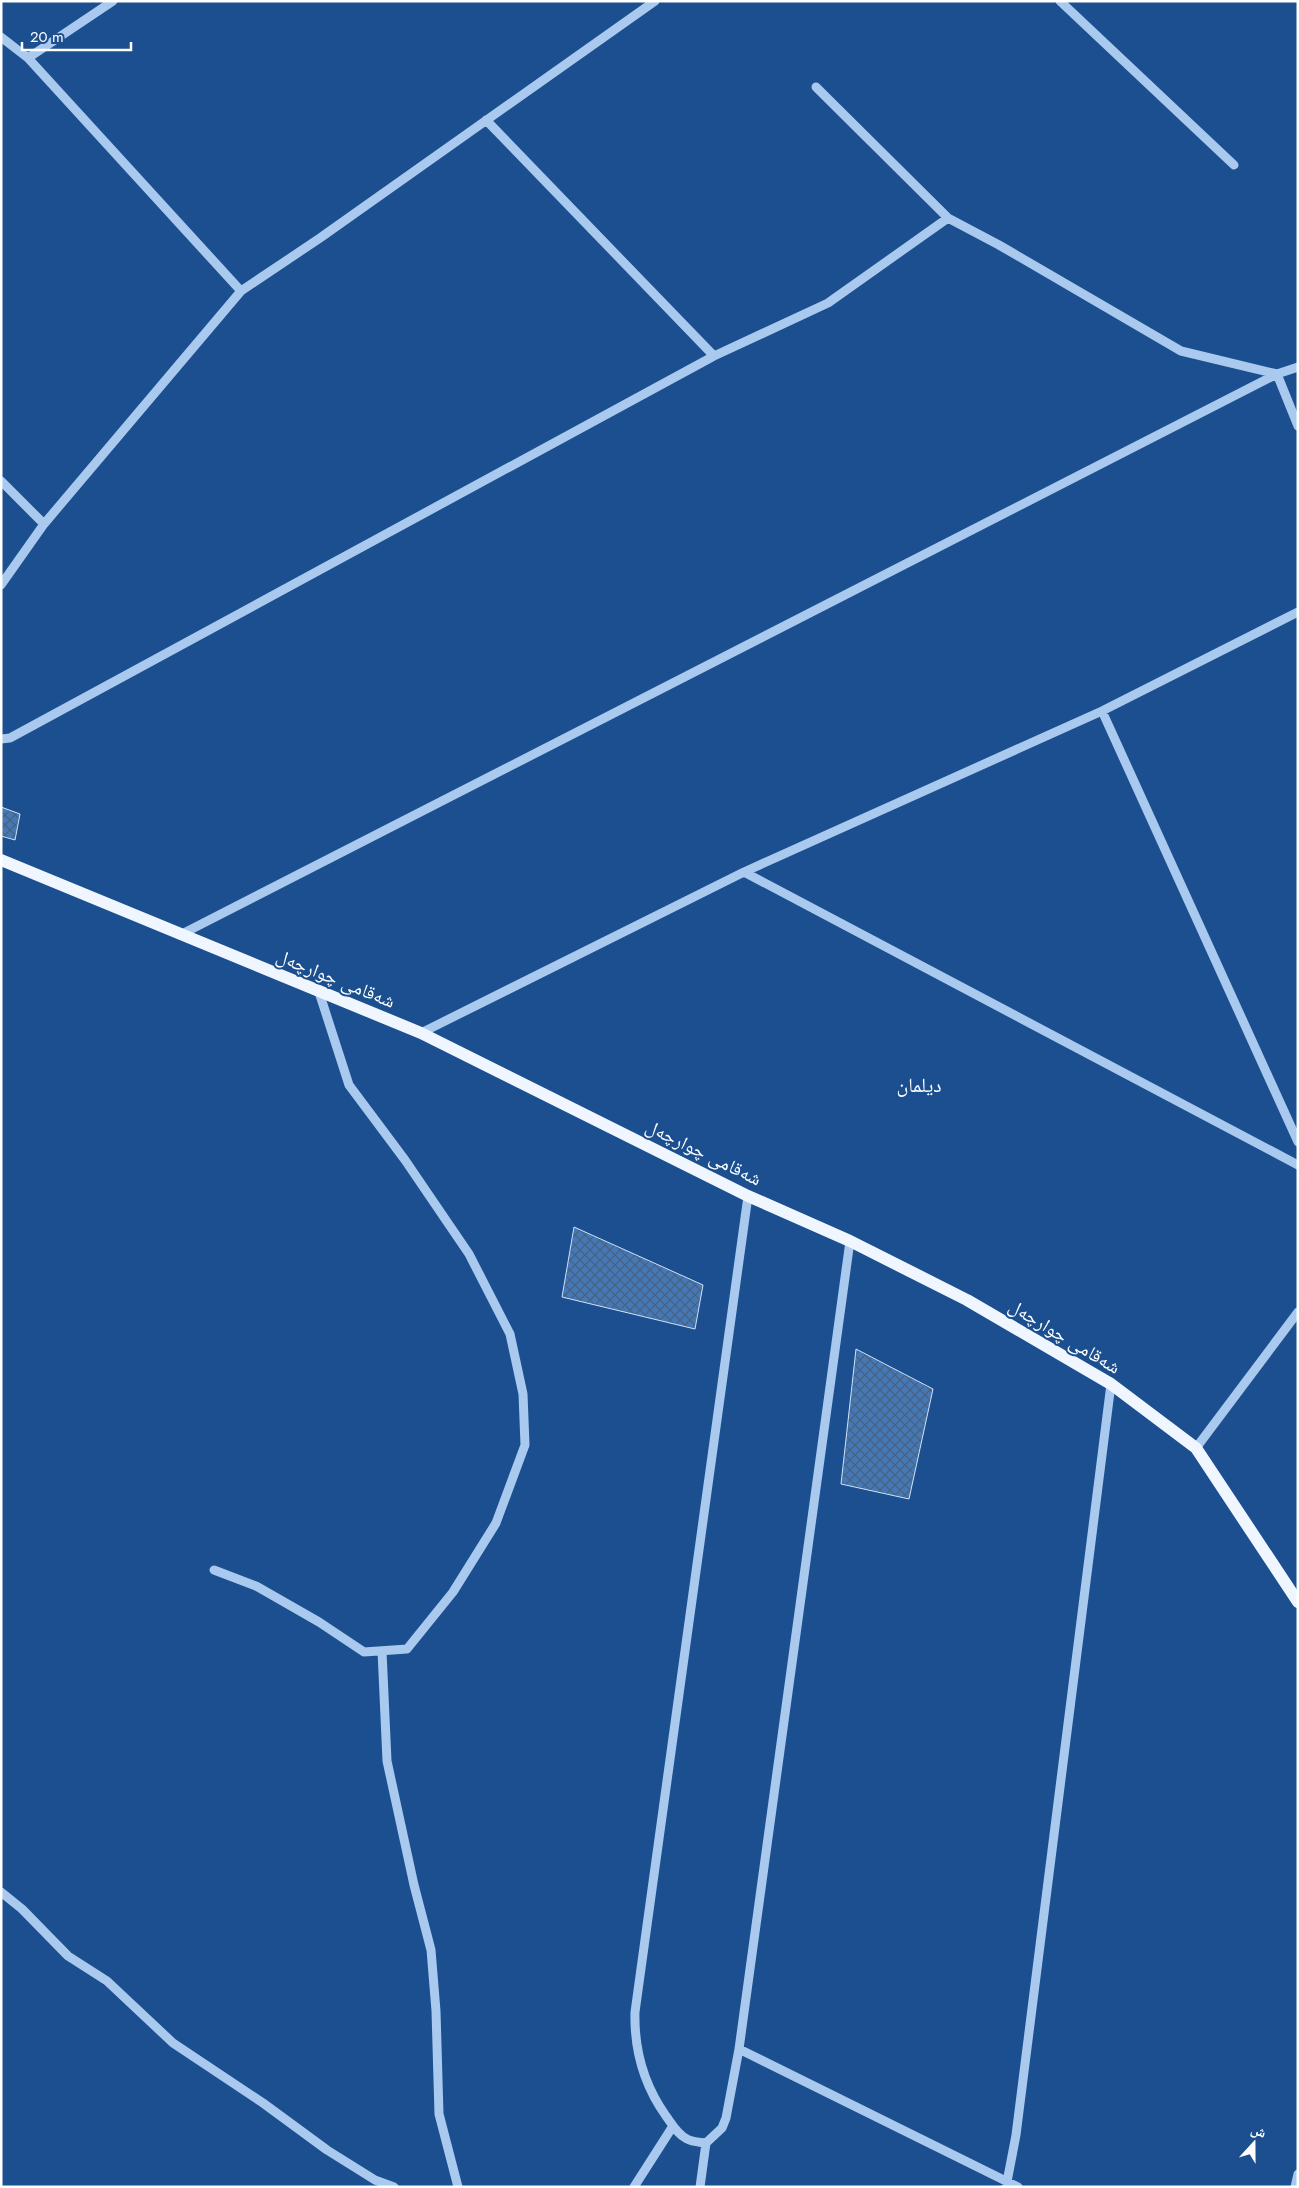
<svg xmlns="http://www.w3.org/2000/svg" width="1299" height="2188" viewBox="0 0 1299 2188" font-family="Jost,'Noto Naskh Arabic',sans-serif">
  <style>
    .building { fill: url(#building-cross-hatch); stroke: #cfe3fa }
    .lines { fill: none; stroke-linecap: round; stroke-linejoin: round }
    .minor { stroke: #a9c9ee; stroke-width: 9 }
    .major { stroke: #f0f6ff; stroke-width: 12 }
    .labels { text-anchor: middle; stroke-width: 4; stroke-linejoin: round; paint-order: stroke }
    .street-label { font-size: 19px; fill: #fff; stroke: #1b4f8f }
    .neighbourhood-label { font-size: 20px; fill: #fff; stroke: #1b4f8f }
  </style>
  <defs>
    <pattern id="building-cross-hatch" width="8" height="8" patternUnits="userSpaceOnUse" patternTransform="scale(1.25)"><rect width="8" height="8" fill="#4478b7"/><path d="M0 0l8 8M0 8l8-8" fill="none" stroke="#486282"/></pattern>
  </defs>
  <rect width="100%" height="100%" fill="#1b4f8f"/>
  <!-- building -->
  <path class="building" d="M1,807L20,814L15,840L1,836Z
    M574,1227L703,1285L695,1329L562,1297Z
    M856,1349L933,1389L909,1499L841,1484Z"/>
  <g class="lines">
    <!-- minor -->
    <path class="minor" d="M1060,1L1234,165
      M1,37L28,58L241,291
      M28,58L113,1
      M816,87L948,218L999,245L1181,351L1277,374L1298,426
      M486,120L714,356
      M1,481L44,524
      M1,585L44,524L241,291L320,238L655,1
      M1102,711L1298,1142
      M1,739L10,738L714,356L828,303L948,218
      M744,872L1298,1165
      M180,935L1277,374L1298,367
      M421,1033L744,872L1102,711L1298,612
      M748,1196L635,2012C634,2050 644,2085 666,2116C672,2124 677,2134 687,2139C692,2142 699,2142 706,2143L722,2128L726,2118L739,2049L850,1241
      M1196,1448L1298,1312
      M214,1570L256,1586L319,1622L364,1652L407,1649L453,1592L496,1523L525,1445L523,1394L510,1334L469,1254L405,1160L349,1085L319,992
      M382,1651L387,1761L414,1885L431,1950L436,2011L439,2114L458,2187
      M1,1892L22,1909L68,1956L107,1981L173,2043L263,2103L327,2150L375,2180L394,2187
      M739,2049L1018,2187
      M634,2187L673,2126
      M700,2187L706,2143
      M1006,2187L1016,2135L1111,1384
      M1295,2187L1298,2174"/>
    <!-- major -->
    <path class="major" d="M1,860L421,1033L748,1196L850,1241L967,1300L1111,1384L1196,1448L1298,1602"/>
  </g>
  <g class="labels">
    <!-- street labels -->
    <g class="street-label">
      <text transform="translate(336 978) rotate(22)" y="7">شەقامی چوارچەل</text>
      <text transform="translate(704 1152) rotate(26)" y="7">شەقامی چوارچەل</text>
      <text transform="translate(1065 1336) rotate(31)" y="7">شەقامی چوارچەل</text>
    </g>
    <!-- neighbourhood labels -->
    <g class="neighbourhood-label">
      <text x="919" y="1092">دیلمان</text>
    </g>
  </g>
  <!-- border -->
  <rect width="1299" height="2188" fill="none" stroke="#ffffff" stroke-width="5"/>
  <!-- north arrow -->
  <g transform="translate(1254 2143) rotate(21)" stroke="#1b4f8f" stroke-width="4" paint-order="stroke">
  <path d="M0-4L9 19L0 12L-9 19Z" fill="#ffffff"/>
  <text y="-8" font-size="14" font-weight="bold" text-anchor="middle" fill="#ffffff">ش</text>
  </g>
  <!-- scale -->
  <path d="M22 42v8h109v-8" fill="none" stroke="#ffffff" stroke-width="2.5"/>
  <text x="30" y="42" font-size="15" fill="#ffffff" stroke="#1b4f8f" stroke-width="4" paint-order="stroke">20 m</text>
</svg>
